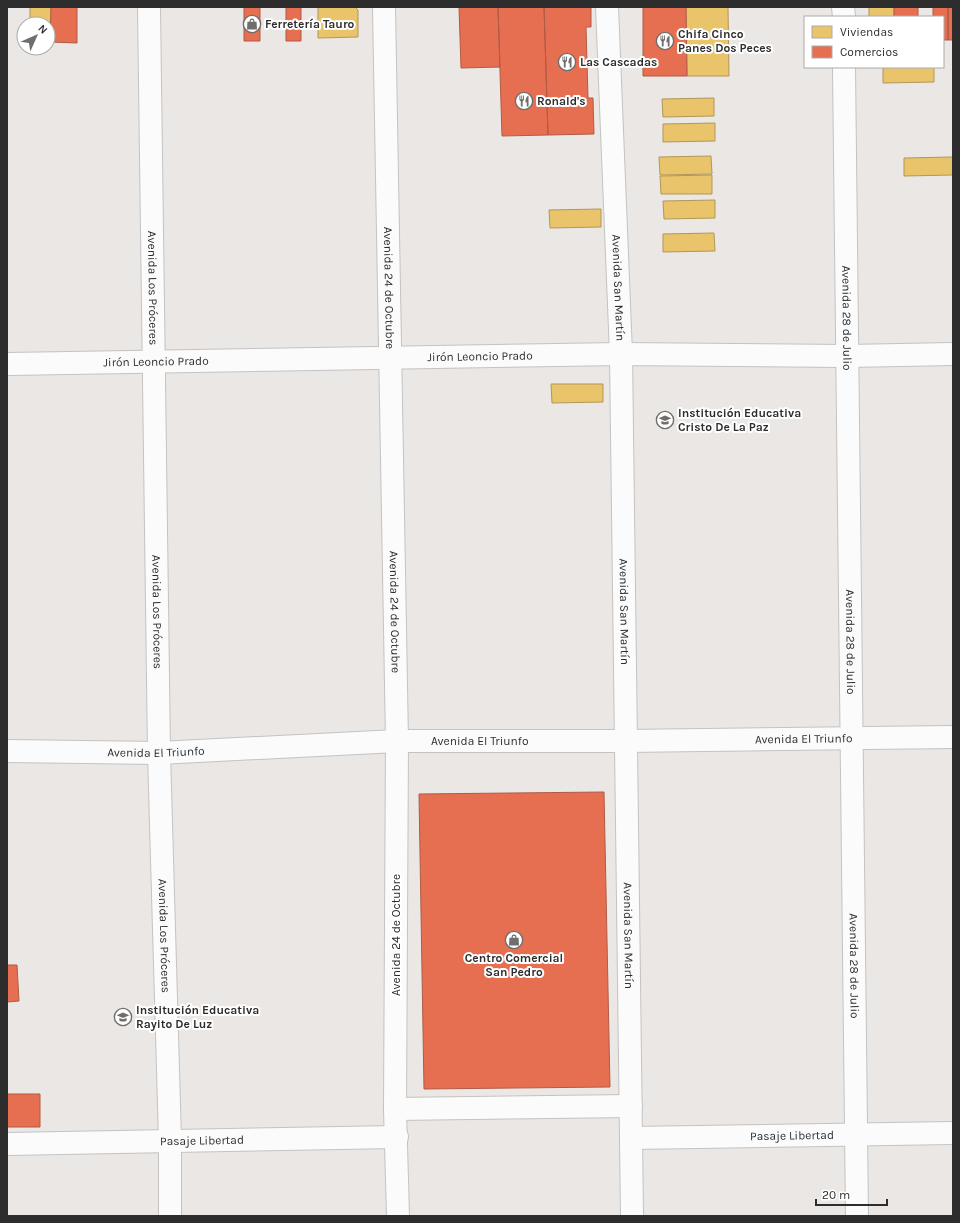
<svg xmlns="http://www.w3.org/2000/svg" width="960" height="1223" viewBox="0 0 960 1223" font-family="Karla,sans-serif">
  <style>
    .homes { fill: #e9c46a; stroke: #b19758 }
    .shops { fill: #e76f51; stroke: #af5b46 }
    .lines { fill: none; stroke-linecap: round; stroke-linejoin: round }
    .street-casing { stroke: #c4c3c3; stroke-width: 24 }
    .street { stroke: #fcfbfb; stroke-width: 22 }
    .labels { text-anchor: middle; stroke-width: 4; stroke-linejoin: round; paint-order: stroke }
    .poi-label { font-size: 12px; font-weight: bold; fill: #2d2d2d; stroke: #fff; text-anchor: start }
    .street-label { font-size: 12px; fill: #2d2d2d; stroke: #fff }
  </style>
  <rect width="100%" height="100%" fill="#eae7e4"/>
  <!-- homes -->
  <path class="homes" d="M30,7H51L50,42H48V24H30Z
    M318,7H355L358,10V37L318,38Z
    M686,7H728L729,76H687Z
    M869,7H894V17H869Z
    M883,67H934V82L883,83Z
    M714,98V116L663,117L662,99Z
    M715,123V141L663,142V124Z
    M711,156L712,174L660,175L659,157Z
    M953,157V175L904,176V158Z
    M712,175V194H661L660,176Z
    M715,200V218L664,219L663,201Z
    M601,209V227L550,228L549,210Z
    M714,233L715,251L663,252V234Z
    M551,384H603V402L552,403Z"/>
  <!-- shops -->
  <path class="shops" d="M51,7H77V43L50,42Z
    M244,7H260V41H244Z
    M286,7H301V41H286Z
    M459,7H498L500,67L461,68Z
    M498,7H544L548,135L502,136Z
    M544,7H591V27H586L588,98H593L594,134L548,135Z
    M643,7H686L687,76H643Z
    M894,7H918V17H894Z
    M933,7H948V40H943V17H933Z
    M948,7H953V40H948Z
    M604,792L610,1087L424,1089L419,794Z
    M7,965H17L19,1001L7,1002Z
    M7,1094H40V1127H7Z"/>
  <g class="lines">
    <defs>
      <g id="street">
        <path id="s1" d="M149,7L159,753L170,1140V1216"/>
        <path id="s2" d="M384,7L397,741L395,1109L398,1216"/>
        <path id="s3" d="M607,7L621,354L632,1216"/>
        <path d="M843,7L844,17"/>
        <path id="s4" d="M844,67L857,1216"/>
        <path id="s5" d="M7,364L621,354L847,356L953,354"/>
        <path id="s6" d="M7,751L159,753L397,741H625L953,737"/>
        <path d="M395,1109L631,1106"/>
        <path id="s7" d="M631,1138L953,1133"/>
        <path id="s8" d="M7,1144L397,1137"/>
      </g>
    </defs>
    <!-- street casing -->
    <use href="#street" class="street-casing"/>
    <!-- street -->
    <use href="#street" class="street"/>
  </g>
  <!-- icons -->
  <defs>
    <symbol id="shop-ring" viewBox="-11 -11 22 22"><circle r="9.5" fill="#fff" stroke="#6f6e6d" stroke-width="1.5"/><path d="M-5-2.5h2.3a2.7 3.5 0 0 1 5.4 0H5L5.5 6h-11ZM-1.5-2.5h3a1.5 2.3 0 0 0-3 0Z" fill="#6f6e6d"/></symbol>
    <symbol id="restaurant-ring" viewBox="-11 -11 22 22"><circle r="9.5" fill="#fff" stroke="#6f6e6d" stroke-width="1.5"/><path d="M-5-6h1v4h1v-4h1v4h1v-4h1v5L-1.5 .5V6h-2V.5L-5-1ZM5-6V6H3V1.5H1.5Q1.5-4 5-6Z" fill="#6f6e6d"/></symbol>
    <symbol id="school-ring" viewBox="-11 -11 22 22"><circle r="9.5" fill="#fff" stroke="#6f6e6d" stroke-width="1.5"/><path d="M0-5L7-2L0 1L-7-2ZM-4 1L0 2.5L4 1V4Q0 6-4 4Z" fill="#6f6e6d"/></symbol>
  </defs>
  <g fill-rule="evenodd">
    <use href="#shop-ring" x="242" y="14" width="20" height="20"/>
    <use href="#restaurant-ring" x="655" y="31" width="20" height="20"/>
    <use href="#restaurant-ring" x="557" y="52" width="20" height="20"/>
    <use href="#restaurant-ring" x="514" y="91" width="20" height="20"/>
    <use href="#school-ring" x="655" y="410" width="20" height="20"/>
    <use href="#shop-ring" x="504" y="930" width="20" height="20"/>
    <use href="#school-ring" x="113" y="1007" width="20" height="20"/>
  </g>
  <g class="labels">
    <!-- poi labels -->
    <g class="poi-label">
      <text x="265" y="28">Ferretería Tauro</text>
      <text x="678" y="38">Chifa Cinco<tspan x="678" dy="14">Panes Dos Peces</tspan></text>
      <text x="580" y="66">Las Cascadas</text>
      <text x="537" y="105">Ronald's</text>
      <text x="678" y="417">Institución Educativa<tspan x="678" dy="14">Cristo De La Paz</tspan></text>
      <text x="514" y="962" text-anchor="middle">Centro Comercial<tspan x="514" dy="14">San Pedro</tspan></text>
      <text x="136" y="1014">Institución Educativa<tspan x="136" dy="14">Rayito De Luz</tspan></text>
    </g>
    <!-- street labels -->
    <g class="street-label">
      <text dy="4" stroke="none"><textPath href="#s3" startOffset="281">Avenida San Martín</textPath></text>
      <text dy="4" stroke="none"><textPath href="#s1" startOffset="281">Avenida Los Próceres</textPath></text>
      <text dy="4" stroke="none"><textPath href="#s2" startOffset="281">Avenida 24 de Octubre</textPath></text>
      <text dy="4" stroke="none"><textPath href="#s4" startOffset="251">Avenida 28 de Julio</textPath></text>
      <text dy="4" stroke="none"><textPath href="#s5" startOffset="473">Jirón Leoncio Prado</textPath></text>
      <text dy="4" stroke="none"><textPath href="#s5" startOffset="149">Jirón Leoncio Prado</textPath></text>
      <text dy="4" stroke="none"><textPath href="#s2" startOffset="605">Avenida 24 de Octubre</textPath></text>
      <text dy="4" stroke="none"><textPath href="#s3" startOffset="605">Avenida San Martín</textPath></text>
      <text dy="4" stroke="none"><textPath href="#s1" startOffset="605">Avenida Los Próceres</textPath></text>
      <text dy="4" stroke="none"><textPath href="#s4" startOffset="575">Avenida 28 de Julio</textPath></text>
      <text dy="4" stroke="none"><textPath href="#s6" startOffset="797">Avenida El Triunfo</textPath></text>
      <text dy="4" stroke="none"><textPath href="#s6" startOffset="473">Avenida El Triunfo</textPath></text>
      <text dy="4" stroke="none"><textPath href="#s6" startOffset="149">Avenida El Triunfo</textPath></text>
      <text dy="4" stroke="none"><textPath href="#s1" startOffset="929">Avenida Los Próceres</textPath></text>
      <text transform="translate(396 935) rotate(-90)" y="4">Avenida 24 de Octubre</text>
      <text dy="4" stroke="none"><textPath href="#s3" startOffset="929">Avenida San Martín</textPath></text>
      <text dy="4" stroke="none"><textPath href="#s4" startOffset="899">Avenida 28 de Julio</textPath></text>
      <text dy="4" stroke="none"><textPath href="#s7" startOffset="161">Pasaje Libertad</textPath></text>
      <text dy="4" stroke="none"><textPath href="#s8" startOffset="195">Pasaje Libertad</textPath></text>
    </g>
  </g>
  <!-- border -->
  <rect width="960" height="1223" fill="none" stroke="#2d2d2d" stroke-width="16"/>
  <!-- legend -->
  <rect x="804" y="16" width="140" height="52" fill="#ffffff" stroke="#ababab"/>
  <rect x="812" y="26" width="20" height="12" fill="#e9c46a" stroke="#ababab"/>
  <text x="840" y="36" font-size="12" fill="#2d2d2d">Viviendas</text>
  <rect x="812" y="46" width="20" height="12" fill="#e76f51" stroke="#ababab"/>
  <text x="840" y="56" font-size="12" fill="#2d2d2d">Comercios</text>
  <!-- north arrow -->
  <g transform="translate(36 36) rotate(45)"><circle r="19" fill="#ffffff" stroke="#ababab"/>
  <path d="M0-3L7 15L0 10L-7 15Z" fill="#6f6e6d"/>
  <text y="-6" font-size="11" font-weight="bold" text-anchor="middle" fill="#2d2d2d">N</text>
  </g>
  <!-- scale -->
  <path d="M816 1199v6h71v-6" fill="none" stroke="#2d2d2d" stroke-width="2"/>
  <text x="822" y="1199" font-size="12" fill="#2d2d2d" stroke="#ffffff" stroke-width="3" paint-order="stroke">20 m</text>
</svg>
